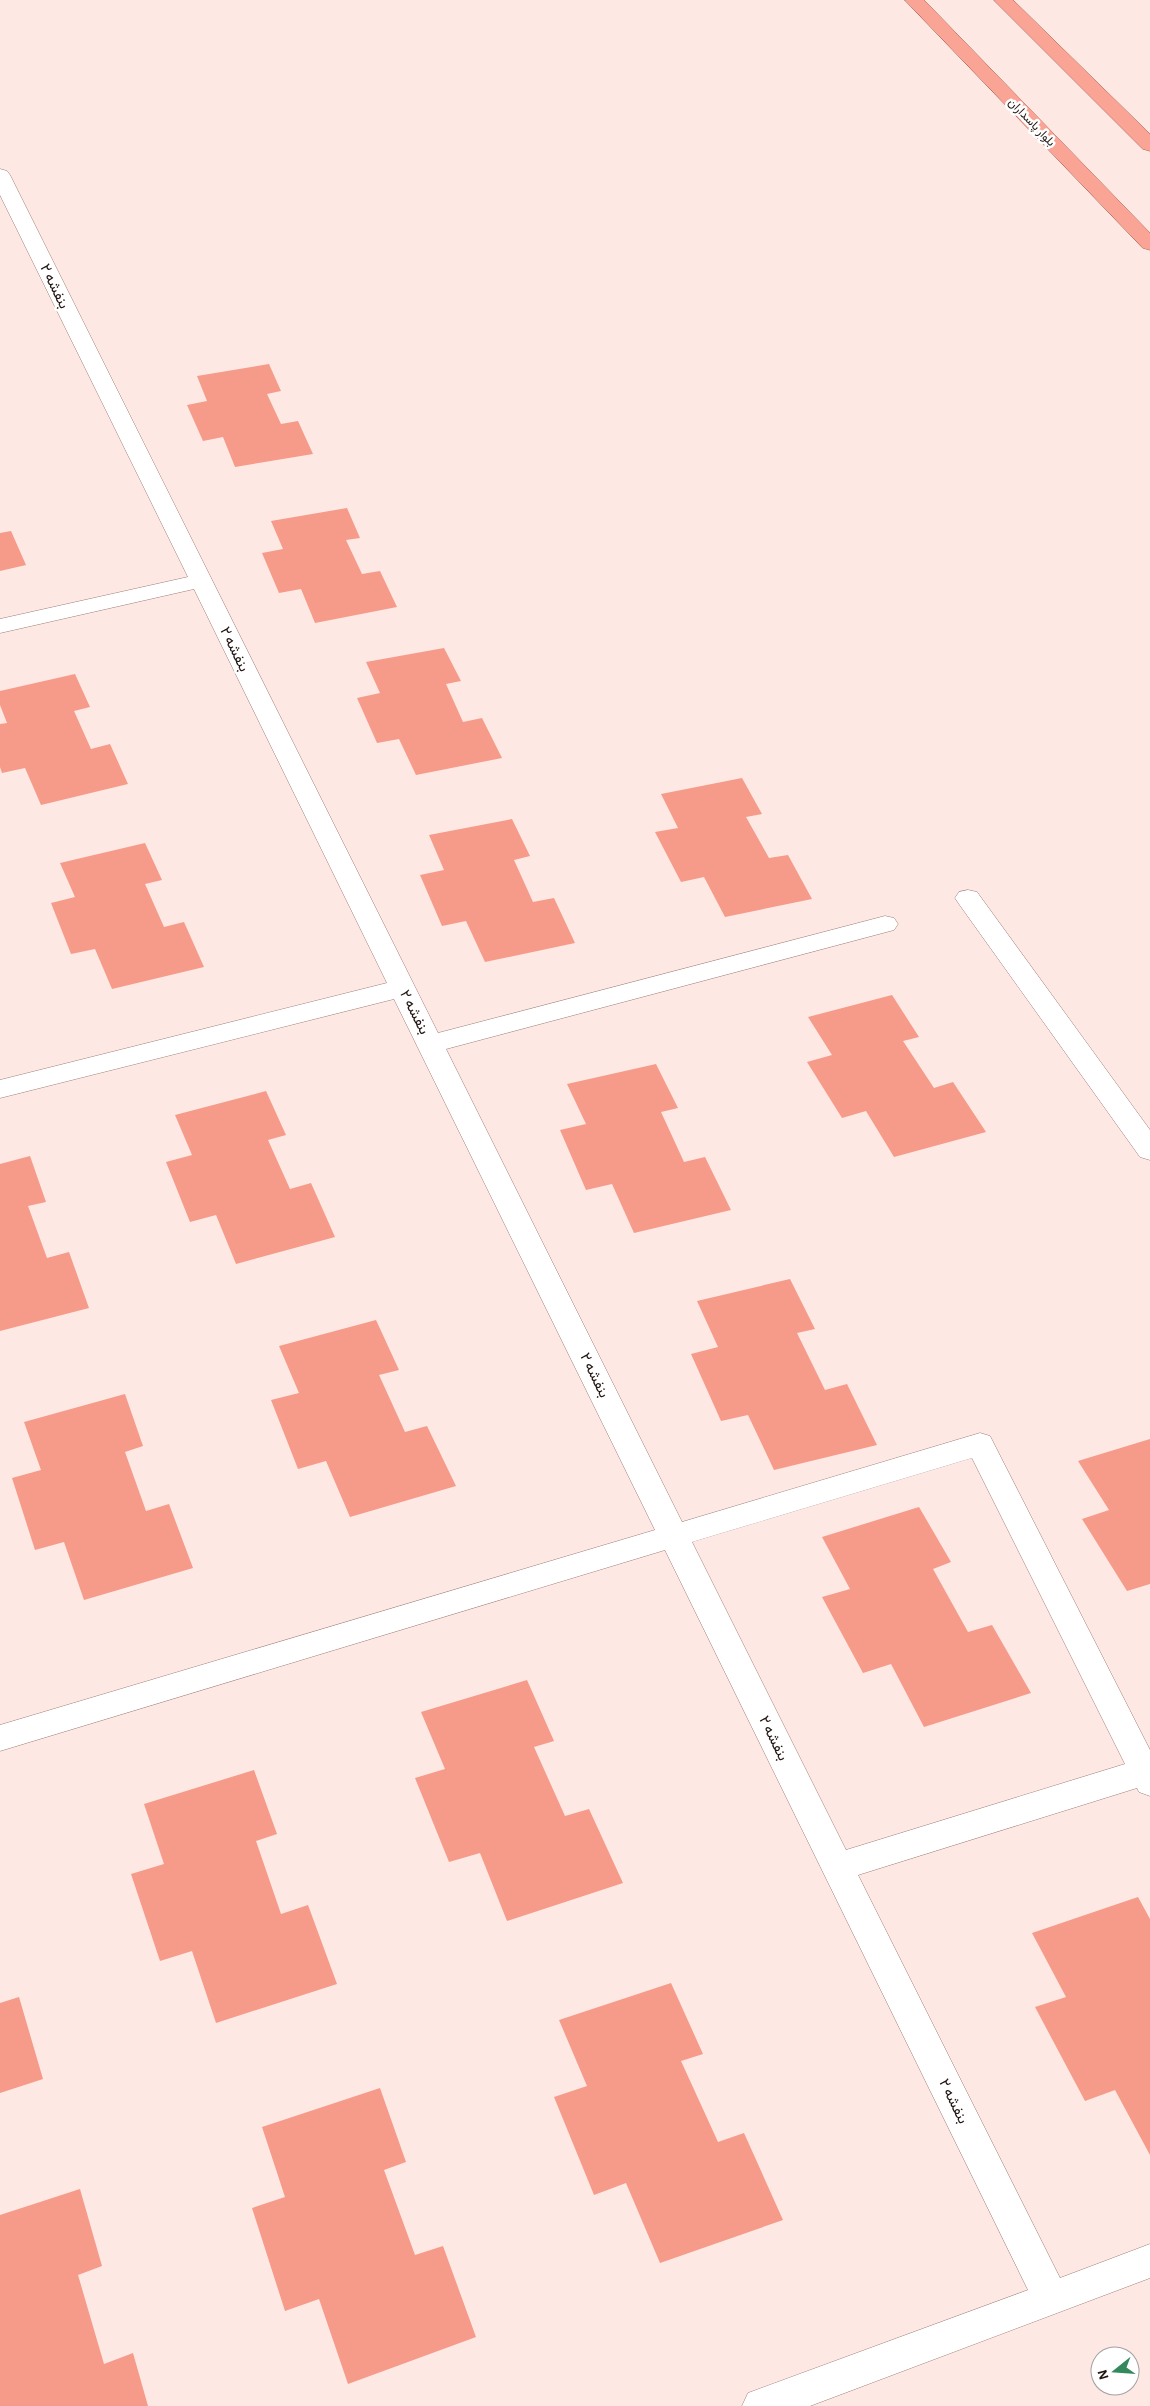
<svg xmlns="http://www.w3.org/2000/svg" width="1150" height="2406" viewBox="0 0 1150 2406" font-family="'Alegreya Sans',Vazirmatn,sans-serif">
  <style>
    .building { fill: #f69a89 }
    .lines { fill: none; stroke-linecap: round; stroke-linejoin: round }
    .minor-casing { stroke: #9e7d77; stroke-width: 1 }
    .trunk-casing { stroke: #ad6456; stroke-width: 1 }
    .minor { fill: #fff; fill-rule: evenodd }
    .trunk { fill: #faa496; fill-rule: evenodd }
    .labels { text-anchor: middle; stroke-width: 5; stroke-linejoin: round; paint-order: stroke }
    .far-street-label { font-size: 12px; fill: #211512; stroke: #fff }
    .street-label { font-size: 15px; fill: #211512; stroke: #fff }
  </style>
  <rect width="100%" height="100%" fill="#fee8e3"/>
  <!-- building -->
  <path class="building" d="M269,364L281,391L267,394L281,424L298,421L313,454L235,467L223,437L203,441L187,405L207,401L197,376Z
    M347,508L360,538L346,540L362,574L380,571L397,607L315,623L301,589L279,593L262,553L283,549L271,521Z
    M11,531L26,565L0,571V533Z
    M444,648L461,681L446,684L463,722L482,718L502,758L416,775L399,739L377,743L357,698L380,693L366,662Z
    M75,674L90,707L74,711L91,749L110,744L128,784L41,805L25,768L2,773L0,767V724L7,723L0,705V691Z
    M742,778L762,814L746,817L769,858L788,855L812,899L725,917L704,877L681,882L655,832L678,828L661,794Z
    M512,819L530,856L514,860L533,902L554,898L575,943L485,962L466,921L442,926L420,875L444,870L429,835Z
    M145,843L162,880L145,884L164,927L184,922L204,967L112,989L95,949L71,954L51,903L75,897L60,863Z
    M892,995L919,1037L903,1041L934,1088L953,1082L986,1132L894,1157L866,1111L842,1118L807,1062L832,1055L808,1017Z
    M656,1064L678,1108L661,1112L684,1162L705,1157L731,1210L634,1233L612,1184L586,1190L560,1130L586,1124L567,1084Z
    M266,1091L286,1135L268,1140L290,1189L311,1183L335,1237L236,1264L216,1215L190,1222L166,1162L192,1155L175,1115Z
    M30,1156L46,1202L28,1206L47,1258L69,1252L89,1308L0,1331V1164Z
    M790,1279L815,1329L797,1333L825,1390L847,1384L877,1445L774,1470L748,1415L721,1421L691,1354L718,1347L697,1301Z
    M376,1320L399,1370L379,1375L405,1432L427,1426L456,1486L350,1517L326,1461L298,1469L271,1400L299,1393L279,1346Z
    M125,1394L143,1446L125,1452L146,1511L169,1504L193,1568L84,1600L64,1542L35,1550L12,1478L41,1470L24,1422Z
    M1150,1439V1584L1127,1591L1082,1519L1109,1510L1078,1461Z
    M919,1507L951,1562L933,1569L968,1632L992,1625L1031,1693L924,1727L891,1664L863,1673L822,1597L850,1589L822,1537Z
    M527,1680L554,1741L534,1747L565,1816L589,1809L623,1883L507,1921L480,1853L449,1862L415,1778L445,1769L421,1712Z
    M254,1770L277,1834L256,1841L281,1914L308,1905L337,1984L216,2023L192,1951L160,1961L131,1874L164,1864L144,1804Z
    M1138,1897L1150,1919V2155L1115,2090L1085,2101L1035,2007L1066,1997L1032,1933Z
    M671,1983L703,2054L681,2061L718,2142L744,2133L783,2220L660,2263L626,2183L594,2195L554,2097L587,2086L559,2020Z
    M19,1997L43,2079L0,2093V2003Z
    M380,2088L406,2162L384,2170L415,2255L443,2246L476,2337L348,2384L319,2299L285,2311L252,2208L285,2197L262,2127Z
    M80,2189L102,2266L78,2275L104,2364L133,2353L148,2406H0V2215Z"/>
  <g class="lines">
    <defs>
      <path id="minor" d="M0,169L7,171L10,175L438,1033L885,916L894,918L898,924L894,930L446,1049L682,1522L980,1433L990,1436L1150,1750V1796L1139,1792L1137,1788L858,1875L1060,2278L1150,2244V2278L810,2406H742L748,2393L1028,2290L665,1550L0,1751V1725L655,1530L394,999L0,1098V1080L387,983L194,589L0,633V619L188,577L0,195ZM972,1458L1125,1764L846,1850L692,1542Z
        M968,890L977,892L1150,1130V1160L1140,1157L959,904L955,898L959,892Z"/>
      <path id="trunk" d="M905,0H924L1150,233V250L1143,248Z
        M994,0H1013L1150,134V151L1143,149Z"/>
    </defs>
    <!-- minor casing -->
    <use href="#minor" class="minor-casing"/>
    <!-- trunk casing -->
    <use href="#trunk" class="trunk-casing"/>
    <!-- minor -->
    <use href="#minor" class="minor"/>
    <!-- trunk -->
    <use href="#trunk" class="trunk"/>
  </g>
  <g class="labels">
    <!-- far-street labels -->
    <g class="far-street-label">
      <text transform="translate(1032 122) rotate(46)" y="4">بلوار پاسداران</text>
    </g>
    <!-- street labels -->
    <g class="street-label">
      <text transform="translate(55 286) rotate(64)" y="5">بنفشه ۲</text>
      <text transform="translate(235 649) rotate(64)" y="5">بنفشه ۲</text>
      <text transform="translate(415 1012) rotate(63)" y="5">بنفشه ۲</text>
      <text transform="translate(595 1375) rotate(64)" y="5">بنفشه ۲</text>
      <text transform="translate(774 1738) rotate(64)" y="5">بنفشه ۲</text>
      <text transform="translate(954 2101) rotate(64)" y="5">بنفشه ۲</text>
    </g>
  </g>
  <!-- north arrow -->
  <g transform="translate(1115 2371) rotate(253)"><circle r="24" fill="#ffffff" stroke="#a6a1a0"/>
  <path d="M0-4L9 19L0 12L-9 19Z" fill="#33895c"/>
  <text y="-8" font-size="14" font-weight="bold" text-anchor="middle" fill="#211512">N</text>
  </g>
</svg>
